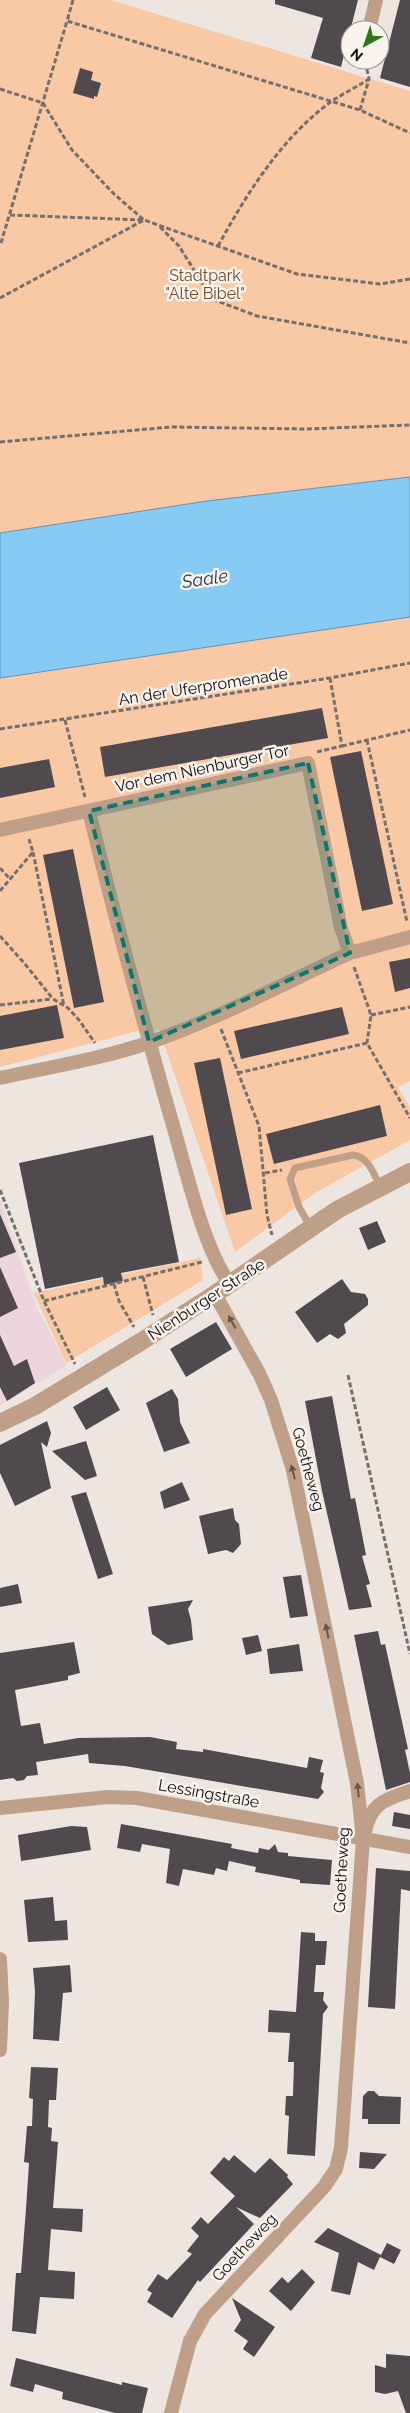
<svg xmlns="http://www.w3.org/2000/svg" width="410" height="2413" viewBox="0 0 410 2413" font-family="Raleway,sans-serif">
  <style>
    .commercial { fill: #edd5de }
    .green { fill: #f9c8a5 }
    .water { fill: #87cbf4; stroke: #6392ae }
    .building { fill: #504a4e }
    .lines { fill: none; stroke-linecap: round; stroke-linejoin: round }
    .path { stroke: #74706d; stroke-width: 3; stroke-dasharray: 5 2.5; stroke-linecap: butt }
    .service { stroke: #c09f89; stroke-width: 7 }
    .minor { stroke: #c09f89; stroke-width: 14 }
    .tertiary { stroke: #c09f89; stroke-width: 18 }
    .oneway { fill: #68564a }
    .marked { fill: #0f766e; fill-opacity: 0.2; stroke: #0f766e; stroke-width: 4; stroke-dasharray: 10 6; stroke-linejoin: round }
    .labels { text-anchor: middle; stroke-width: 5; stroke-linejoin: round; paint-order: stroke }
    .park-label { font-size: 16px; fill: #784921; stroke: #f9f2ed }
    .street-label { font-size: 16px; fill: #0f0d0b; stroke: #f9f2ed }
    .water-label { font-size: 18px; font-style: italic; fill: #133a4e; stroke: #f9f2ed }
  </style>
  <rect width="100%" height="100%" fill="#ece5e0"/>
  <!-- commercial -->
  <path class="commercial" d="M0,1199L37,1308L67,1365L0,1406Z"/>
  <!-- green -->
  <path class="green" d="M0,0H111L410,91V477L207,501L0,533Z
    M410,617V1081L398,1087L410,1107V1140L315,1193L235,1252L159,1029L151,1033L149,1028L0,1067V678Z
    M200,1258L203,1280L66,1363L34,1293Z"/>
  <!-- water -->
  <path class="water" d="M410,477V617L0,678V533L207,501Z"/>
  <!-- building -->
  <path class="building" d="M275,0H358L341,67L311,58L323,18L275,4Z
    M400,0H410V87L380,78Z
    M80,68L93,72L91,80L101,83L97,97L94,96V99L73,93Z
    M322,708L328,738L105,777L100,747Z
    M361,751L393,904L362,911L330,757Z
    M49,759L55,787L0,798V768Z
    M73,849L104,1002L74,1008L43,855Z
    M410,958V988L395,992L389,962Z
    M57,1005L64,1038L0,1050V1016Z
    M342,1007L349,1034L241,1059L234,1031Z
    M220,1058L252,1209L226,1215L194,1063Z
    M380,1105L387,1136L274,1164L266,1134Z
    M153,1135L179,1262L121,1273L123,1281L104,1285L103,1277L45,1289L19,1163Z
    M0,1214L16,1252L0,1258Z
    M377,1221L386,1242L368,1250L359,1228Z
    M0,1267L18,1308L0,1317Z
    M342,1279L351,1292L365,1294L368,1299V1305L344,1324L346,1333L338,1339L330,1334L317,1343L295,1312Z
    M216,1322L232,1349L186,1377L170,1349Z
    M0,1335L14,1366L27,1359L35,1383L7,1401L0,1387Z
    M107,1387L120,1410L86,1430L73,1407Z
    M172,1389L178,1399L180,1422L190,1443L164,1452L146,1403Z
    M332,1396L351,1499L355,1498L366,1555L362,1556L370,1584L366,1585L372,1607L349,1610L322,1491L305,1401Z
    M47,1421L51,1433L47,1447L41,1442L51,1488L15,1506L0,1473V1445Z
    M86,1441L97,1476L85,1480L52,1451Z
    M182,1482L190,1500L164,1509L160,1492Z
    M86,1492L113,1574L98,1579L71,1496Z
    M233,1508L235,1520L239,1524L241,1544L233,1553L226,1550L208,1554L199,1516Z
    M301,1575L308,1616L290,1618L283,1577Z
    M18,1584L22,1603L0,1607V1588Z
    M193,1600L188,1609L191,1620L193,1640L168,1645L152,1634L148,1607Z
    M378,1631L381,1645L385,1644L389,1662L408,1749L405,1750L410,1773V1782L386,1790L354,1635Z
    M258,1635L262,1651L246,1655L242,1638Z
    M74,1642L80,1673L68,1676V1680L15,1690L21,1726L40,1723L44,1744L78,1738L150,1737L177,1742L176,1749L203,1752V1749L307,1768L309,1757L323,1760L320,1772L324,1773L321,1788L324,1792L318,1799L125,1766L89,1763L88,1754L36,1762L38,1775L27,1776L24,1780L17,1781L13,1778L0,1780V1653Z
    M299,1644L303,1671L270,1674L267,1649Z
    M394,1812L410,1815V1829L392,1826Z
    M121,1824L232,1844L231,1848L258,1853L259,1848L269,1850L275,1844L278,1852L288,1853V1856L332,1860L330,1885L300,1883V1880L255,1872L256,1867L229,1861L227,1871L216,1868L214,1875L183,1869L179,1886L166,1883L170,1849L142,1844L140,1852L117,1848Z
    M71,1826L87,1827L91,1850L21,1861L18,1835Z
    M376,1868L410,1871V1891L401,1889L395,2009L368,2007Z
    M53,1897L55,1921L67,1920L68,1940L28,1942L24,1900Z
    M301,1932L315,1933V1941H327L325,1965H316L314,1992H324L323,2000L328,2007L323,2014L315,2156L287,2154L289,2116L285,2115L286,2096H293L294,2062H288L290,2033L268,2032L269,2010L296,2012Z
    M70,1965L72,1992L63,1993L59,2041L33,2039L35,1992L33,1968Z
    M31,2067L58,2068L56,2100H49L48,2127L52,2128L51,2141L58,2142L53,2208L83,2209L82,2232L51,2229L48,2270L75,2272L74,2299L40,2297L36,2334L12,2331L16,2273H21L26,2209L29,2163L24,2162L27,2126H32L33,2099L29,2098Z
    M368,2091H374L379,2096L401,2097L400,2124H368V2119H362L363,2096Z
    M360,2152L387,2154L374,2169L359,2168Z
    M234,2155L255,2173L270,2158L288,2175L287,2177L293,2184L260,2218L236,2207L254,2224L200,2282L198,2280L172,2318L147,2302L152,2293L147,2290L158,2274L167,2280L192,2254L187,2251L199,2236L191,2228L201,2217L208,2224L235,2196L210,2173L224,2157L229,2161Z
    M328,2228L381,2255L387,2243L401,2250L394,2264L380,2257L374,2270L358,2262L350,2295L331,2291L339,2253L314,2242Z
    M302,2269L315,2282L291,2311L269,2291L282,2277L288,2283Z
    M232,2298L275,2327L254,2357L243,2349L248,2341L234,2331L241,2320Z
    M386,2354L410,2356V2413H406L398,2391L385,2394L375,2392V2365L386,2368Z
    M16,2358L122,2385V2382L148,2388L142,2413H115L62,2399L63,2392L35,2384L33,2392L10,2386Z"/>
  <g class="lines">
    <!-- path -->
    <path class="path" d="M73,0L67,21L360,110L410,133
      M0,89L43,103L72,150L114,194L144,220L9,215
      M360,110L369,79L365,60
      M160,227L179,246L212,299L257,316L410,343
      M1,243L67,21
      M218,246C247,193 282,137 332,101C344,93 357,87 369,79
      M0,298L144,220L297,274L380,284L410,279
      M0,442L171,427L306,429L410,425
      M65,720L85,797
      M0,729L330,678L410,663
      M367,740L407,922
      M342,746L410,730
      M317,752L342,746L330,678
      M33,852L64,1006
      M0,868L10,879
      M0,891L33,852L29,839
      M0,936L25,964L53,999L68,1008L79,1020L95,1043
      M354,967L371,1015L367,1043
      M0,1005L52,999
      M371,1015L410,1007
      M221,1029L259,1126L267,1215L272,1235
      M238,1073L367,1043L410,1118
      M265,1173L282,1170
      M0,1190L44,1301L75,1364
      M143,1277L153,1315
      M114,1284L119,1301L134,1327
      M44,1301L202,1262
      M348,1375L410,1654"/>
    <!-- service -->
    <path class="service" d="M311,1228L299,1207L290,1179L295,1168L353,1155C369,1157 373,1173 380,1186"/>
    <!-- minor -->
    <path class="minor" d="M369,30L376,0
      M89,811C115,920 145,1028 176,1136C188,1178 205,1251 230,1284
      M0,830L308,763L341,928L350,953L410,937
      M0,1078C50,1067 100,1059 148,1043C217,1019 283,984 350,953
      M0,1808L108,1797L137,1798L410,1847
      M365,1831C372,1802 385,1800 410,1791
      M0,1959L2,2002L0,2050
      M171,2413L190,2341L205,2314L324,2187L336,2169L341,2148L363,1839L357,1783L293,1470L271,1400L260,1375L215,1294"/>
    <!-- tertiary -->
    <path class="tertiary" d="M0,1423L35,1406L142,1341L215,1294L337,1210L410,1172"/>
  </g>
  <!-- one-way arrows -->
  <defs><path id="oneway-solid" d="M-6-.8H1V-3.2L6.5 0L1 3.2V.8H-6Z" transform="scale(1.25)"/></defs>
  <g class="oneway">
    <use href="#oneway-solid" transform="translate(232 1322) rotate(-119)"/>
    <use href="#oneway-solid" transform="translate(293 1472) rotate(-105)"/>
    <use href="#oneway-solid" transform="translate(327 1631) rotate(-101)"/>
    <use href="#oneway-solid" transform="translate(358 1790) rotate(-96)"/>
  </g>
  <!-- marked area -->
  <path class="marked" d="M308,763L350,953L149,1042L89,811Z"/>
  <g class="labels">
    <!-- park labels -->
    <g class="park-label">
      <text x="205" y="281">Stadtpark<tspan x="205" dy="18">"Alte Bibel"</tspan></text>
    </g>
    <!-- street labels -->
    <g class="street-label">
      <text transform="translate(203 686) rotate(-9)" y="6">An der Uferpromenade</text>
      <text transform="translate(202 768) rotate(-12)" y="6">Vor dem Nienburger Tor</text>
      <text transform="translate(206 1299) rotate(-33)" y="6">Nienburger Straße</text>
      <text transform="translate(309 1469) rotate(75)" y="6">Goetheweg</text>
      <text transform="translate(209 1793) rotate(10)" y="6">Lessingstraße</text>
      <text transform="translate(341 1870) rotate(-87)" y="6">Goetheweg</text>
      <text transform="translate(244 2247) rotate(-47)" y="6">Goetheweg</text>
    </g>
    <!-- water labels -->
    <g class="water-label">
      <text transform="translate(205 579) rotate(-8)" y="6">Saale</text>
    </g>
  </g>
  <!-- north arrow -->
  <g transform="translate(365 45) rotate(220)"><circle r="24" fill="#f9f2ed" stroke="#9b9693"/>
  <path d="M0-4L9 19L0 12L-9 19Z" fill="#307617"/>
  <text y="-8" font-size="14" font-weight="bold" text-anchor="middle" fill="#0f0d0b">N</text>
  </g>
</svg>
